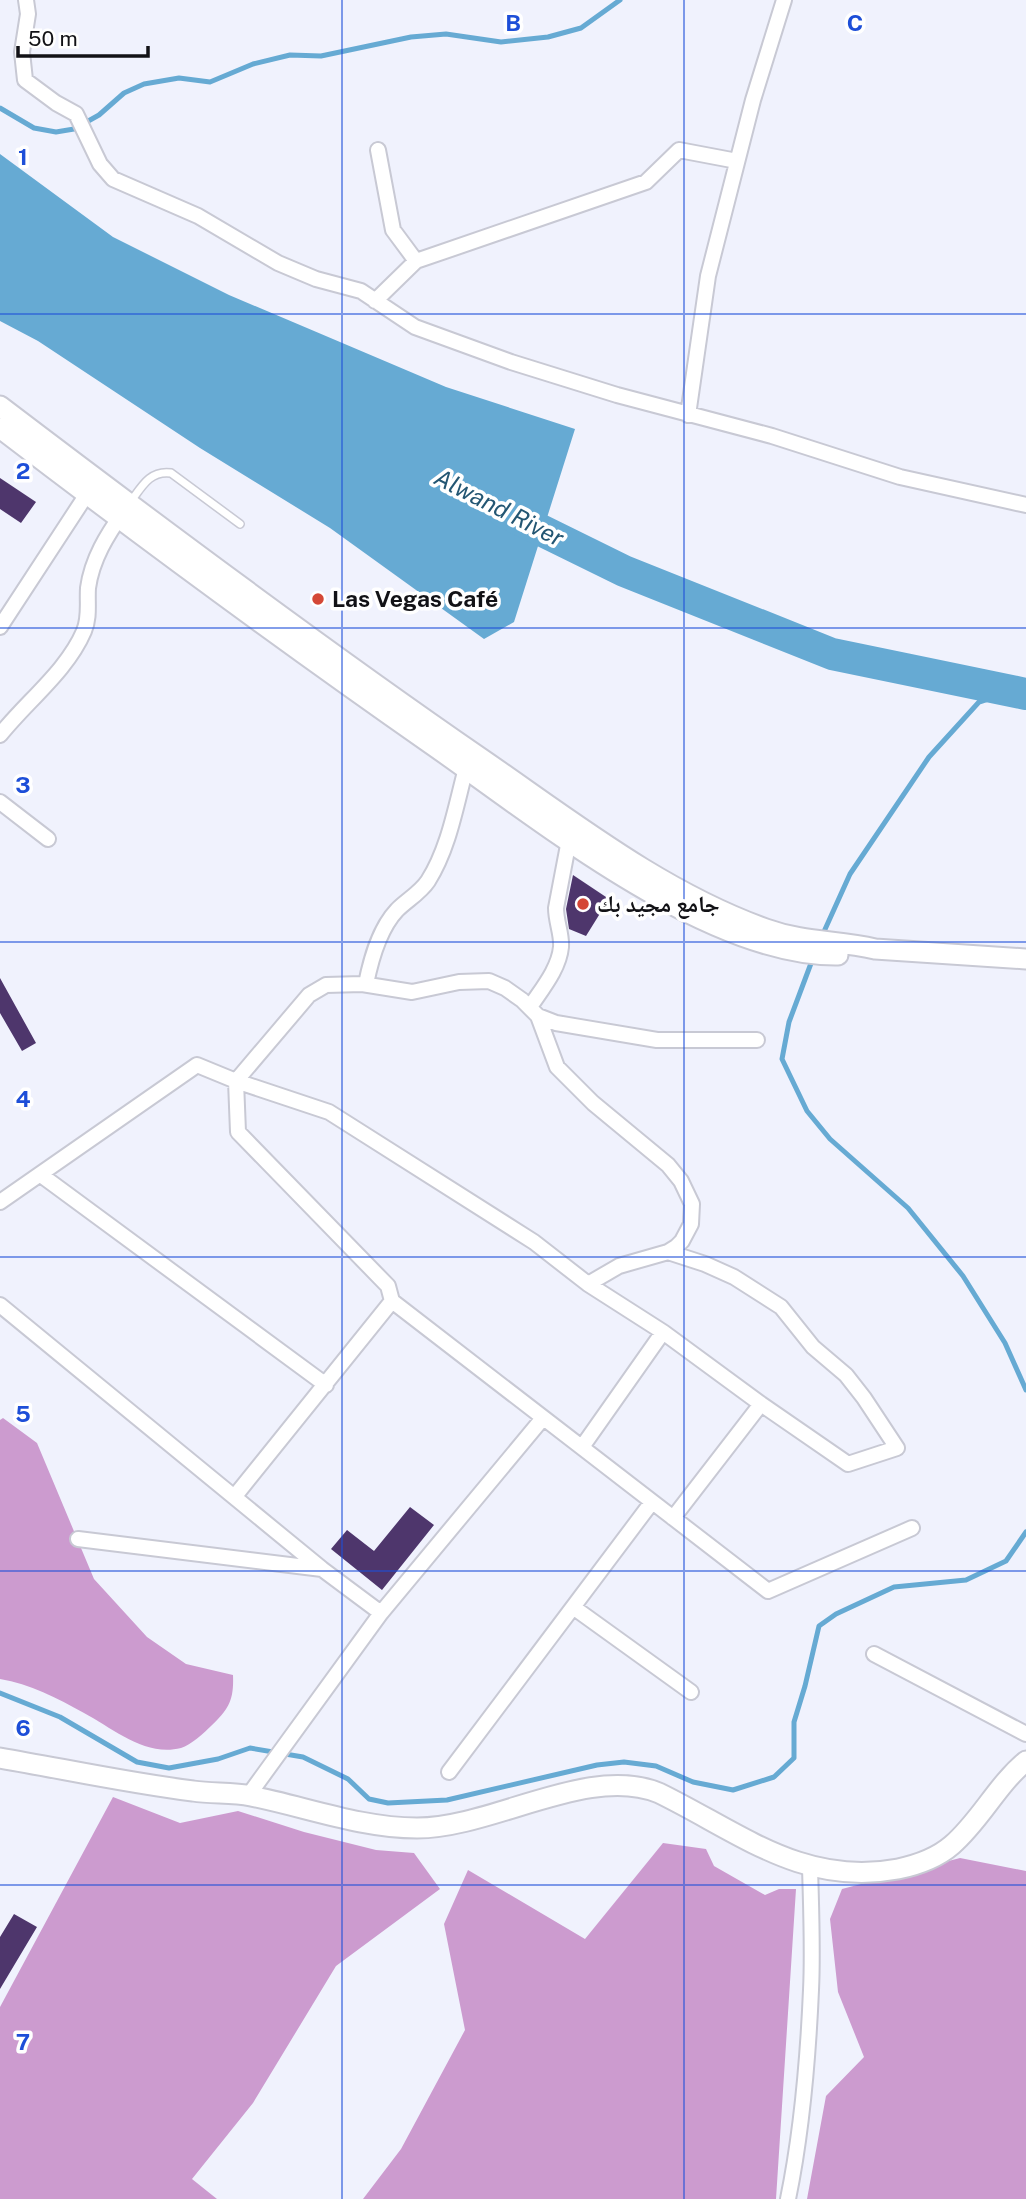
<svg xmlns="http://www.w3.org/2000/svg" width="1026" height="2199" viewBox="0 0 1026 2199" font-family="'Public Sans','Noto Naskh Arabic',sans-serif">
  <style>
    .forest { fill: #cc9bcf }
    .water { fill: #66aad3 }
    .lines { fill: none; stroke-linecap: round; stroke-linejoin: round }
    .stream { stroke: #66aad3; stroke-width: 5 }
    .river { stroke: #66aad3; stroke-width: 32 }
    .building { fill: #4e366c }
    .lane-casing { stroke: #c8c9d4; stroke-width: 10 }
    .street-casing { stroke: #c8c9d4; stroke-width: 18 }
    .secondary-casing { stroke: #c8c9d4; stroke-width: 23 }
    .lane { stroke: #fff; stroke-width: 7 }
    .street { stroke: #fff; stroke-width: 14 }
    .secondary { stroke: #fff; stroke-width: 19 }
    .grid { fill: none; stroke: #1d4ed8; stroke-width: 2; stroke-opacity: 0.55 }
    .poi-dot { fill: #d44736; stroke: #fff; stroke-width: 2.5 }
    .labels { text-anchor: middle; stroke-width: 7; stroke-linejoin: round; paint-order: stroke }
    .poi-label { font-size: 23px; font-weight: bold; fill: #121216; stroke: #fff; text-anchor: start }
    .water-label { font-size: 24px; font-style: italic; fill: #235673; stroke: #fff }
    .grid-label { font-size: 23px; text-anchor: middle; font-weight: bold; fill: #1d4ed8; stroke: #fff; stroke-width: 7; stroke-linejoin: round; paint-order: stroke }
  </style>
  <rect width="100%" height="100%" fill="#f0f2fd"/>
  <!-- forest -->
  <path class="forest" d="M3,1418L37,1443L94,1579L147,1637L186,1664L233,1675C234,1700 229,1709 211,1726C204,1733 191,1745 181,1748C145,1757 114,1729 84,1713C57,1698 30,1684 0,1679V1420Z
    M113,1797L180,1823L238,1811L304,1832L376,1850L414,1853L440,1889L336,1966L253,2103L192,2179L217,2199H0V2007Z
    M663,1843L706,1849L714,1866L765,1895L779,1889H796L776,2199H363L401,2149L465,2030L444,1924L468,1870L585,1939Z
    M960,1858L1026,1871V2199H807L826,2096L864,2057L838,1992L830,1919L842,1889Z"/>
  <!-- water -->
  <path class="water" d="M0,154L113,237L229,295L446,387L575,429L514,622L484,639L330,528L200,448L38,341L0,321Z"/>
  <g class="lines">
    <!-- stream -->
    <path class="stream" d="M0,108L34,128L56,132L74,129L99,115L124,93L144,84L179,78L210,82L253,64L290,55L321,56L411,37L446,34L501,42L548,37L581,28L620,0
      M822,936L850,874L929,757L979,702L1013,691
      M813,958L789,1022L782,1059L807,1111L830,1139L908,1208L963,1276L1005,1343L1026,1390
      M0,1693L60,1717L137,1762L169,1768L218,1759L250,1748L303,1757L348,1779L369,1799L388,1803L447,1800L597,1765L624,1762L656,1766L693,1782L733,1790L774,1777L794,1758V1722L805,1686L819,1626L836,1614L894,1587L966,1580L1006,1561L1026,1532"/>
    <!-- river -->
    <path class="river" d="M504,512L624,571L832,654L1026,694"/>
  </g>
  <!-- building -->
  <path class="building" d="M0,478L36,502L21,523L0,509Z
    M573,875L609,899L586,936L569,929L566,909Z
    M0,978L36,1043L22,1051L0,1013Z
    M410,1507L434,1525L382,1590L331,1549L347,1530L374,1551Z
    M14,1914L37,1927L0,1989V1937Z"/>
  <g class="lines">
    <defs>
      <path id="lane" d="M129,504C141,488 149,470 171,473L240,524"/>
      <path id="street" d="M26,0L28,14L22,52L25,80L56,103L76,114L100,164L113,179L198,216L278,263L316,279L361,291L415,327L511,362L617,395L772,436L900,477L1026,505
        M378,150L393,230L416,261
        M375,301L416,261L646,182L679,150L737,161
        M688,415L708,276L753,100L784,0
        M0,627L87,494
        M0,735C27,701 67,671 84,631C90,617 87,603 88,588C92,559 107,535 124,511
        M0,802L48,839
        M366,984C371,959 379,929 397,910C407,900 420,893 428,881C449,848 456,805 466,768
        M530,1007C541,990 559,969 561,947C562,934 556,922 556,908L569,840
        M538,1016L557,1067L593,1103L668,1165L681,1181L692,1204L691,1224L682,1241L676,1247L668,1252L619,1266L588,1284
        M757,1040H657L556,1023L538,1016L522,1000L505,988L489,981L459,982L412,992L362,984L326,985L309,995L236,1081L238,1132L388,1286L392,1301L768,1591L912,1528
        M41,1175L326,1385
        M0,1202L197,1065L236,1081L329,1112L534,1242L588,1284L663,1332L761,1404L848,1464L897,1448L864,1398L846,1375L813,1347L781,1307L734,1277L705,1264L668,1252
        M0,1305L322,1569L381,1613
        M582,1447L663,1332
        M235,1496L392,1301
        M673,1518L761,1404
        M78,1539L322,1569
        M573,1607L691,1692
        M874,1654L1026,1734
        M449,1772L652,1502
        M248,1796L381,1613L543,1418
        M788,2199C802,2131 808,2060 811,1990C813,1949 811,1907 810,1866"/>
      <path id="secondary" d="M0,406C159,527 318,646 482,759C572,821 662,892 766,929C805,943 837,940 875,949L1026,959
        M0,428C141,536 285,642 431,744C536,817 707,957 838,955
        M0,1758C64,1769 128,1783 193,1791C212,1794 232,1792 251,1796C306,1807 361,1828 417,1828C493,1828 589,1764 659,1793C739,1832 803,1887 898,1869C917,1865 937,1858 952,1845C980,1821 997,1785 1026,1761"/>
    </defs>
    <!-- lane casing -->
    <use href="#lane" class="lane-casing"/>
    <!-- street casing -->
    <use href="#street" class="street-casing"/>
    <!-- secondary casing -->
    <use href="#secondary" class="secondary-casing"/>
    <!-- lane -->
    <use href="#lane" class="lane"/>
    <!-- street -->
    <use href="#street" class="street"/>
    <!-- secondary -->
    <use href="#secondary" class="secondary"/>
  </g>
  <!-- grid -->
  <path class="grid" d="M342,0V2199M684,0V2199M0,314H1026M0,628H1026M0,942H1026M0,1257H1026M0,1571H1026M0,1885H1026"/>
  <!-- markers -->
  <g class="poi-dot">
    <circle cx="318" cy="599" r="7"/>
    <circle cx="583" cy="904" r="7"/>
  </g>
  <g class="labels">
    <!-- poi labels -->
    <g class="poi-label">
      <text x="332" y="607">Las Vegas Café</text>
      <text x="597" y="912">جامع مجيد بك</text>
    </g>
    <!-- water labels -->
    <g class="water-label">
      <text transform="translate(499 508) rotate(27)" y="8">Alwand River</text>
    </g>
  </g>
  <g class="grid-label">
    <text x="513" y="31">B</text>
    <text x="855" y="31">C</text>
    <text x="23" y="165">1</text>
    <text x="23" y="479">2</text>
    <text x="23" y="793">3</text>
    <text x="23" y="1107">4</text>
    <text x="23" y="1422">5</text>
    <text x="23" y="1736">6</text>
    <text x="23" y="2050">7</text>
  </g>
  <!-- scale -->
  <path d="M18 46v10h130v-10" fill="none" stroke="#121216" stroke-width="3.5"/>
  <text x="28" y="46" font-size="21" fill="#121216" stroke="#ffffff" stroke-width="5" paint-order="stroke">50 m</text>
</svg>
